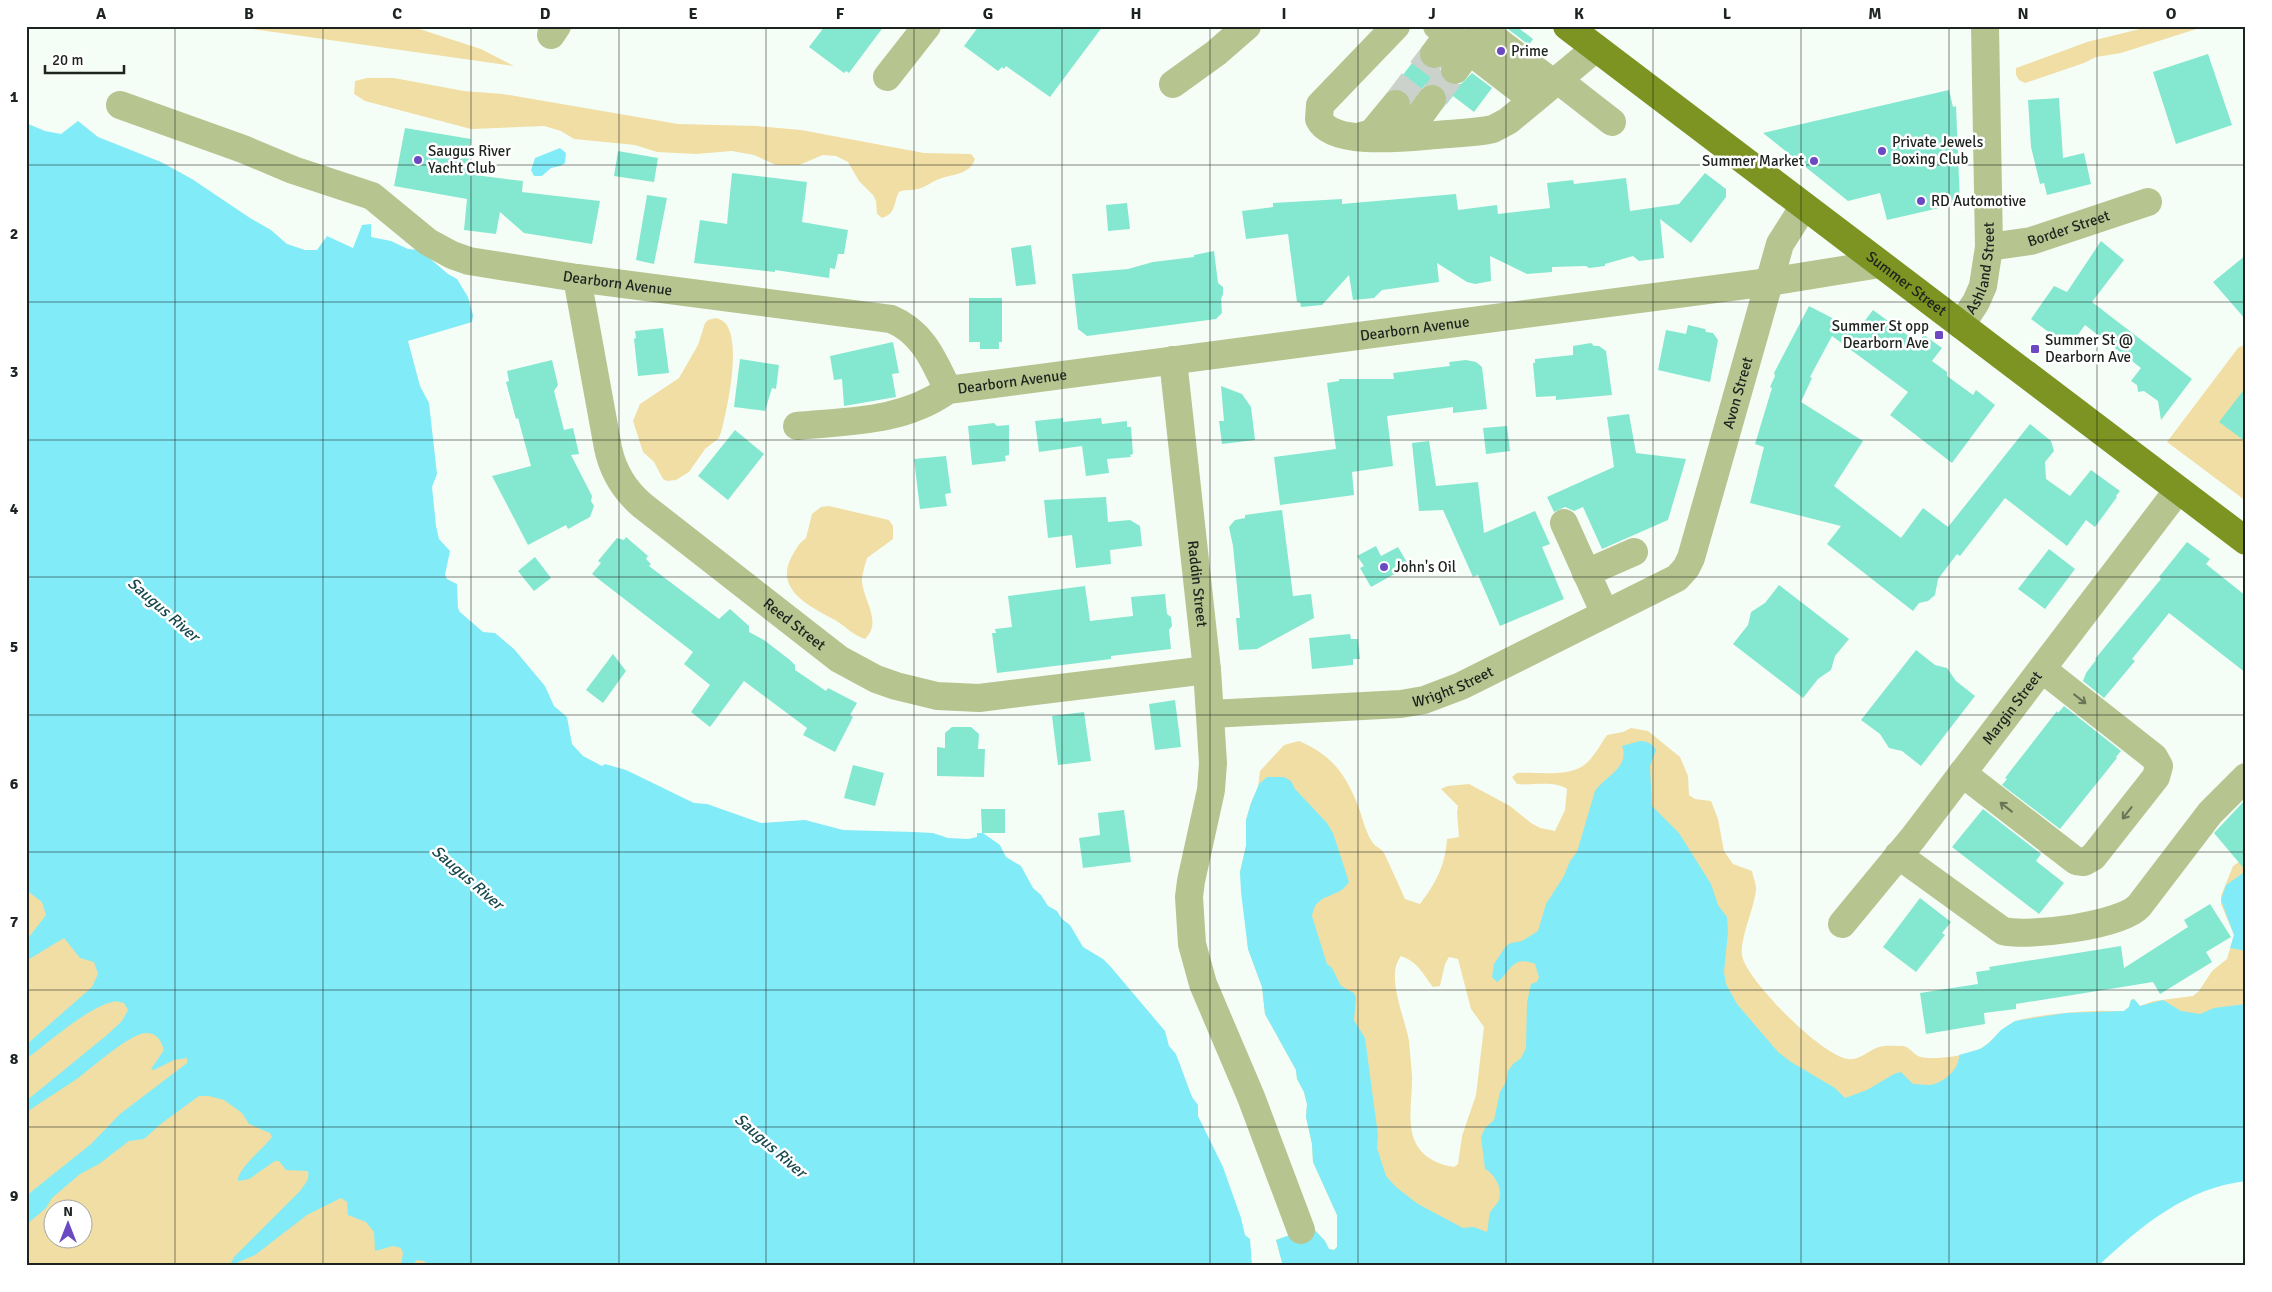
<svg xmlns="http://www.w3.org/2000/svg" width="2272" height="1292" viewBox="0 0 2272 1292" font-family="Signika,sans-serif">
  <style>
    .green { fill: #f1dea4; fill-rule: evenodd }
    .water { fill: #81ebf8 }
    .building { fill: #84e7d0 }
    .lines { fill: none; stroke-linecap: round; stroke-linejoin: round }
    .minor-tunnel { stroke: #cad2cb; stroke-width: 28; stroke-dasharray: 28 14; stroke-linecap: butt }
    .minor { stroke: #b6c490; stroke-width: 28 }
    .major { stroke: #7d9322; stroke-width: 28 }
    .oneway { stroke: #6a7457 }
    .grid { fill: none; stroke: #1d231e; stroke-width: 1; stroke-opacity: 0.55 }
    .poi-dot { fill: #6b49c2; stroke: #fff; stroke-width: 2 }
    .labels { text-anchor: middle; stroke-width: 5; stroke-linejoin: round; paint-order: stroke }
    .poi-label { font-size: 15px; fill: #1d231e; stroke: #fff; text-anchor: start }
    .street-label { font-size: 15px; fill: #1d231e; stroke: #fff }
    .water-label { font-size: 16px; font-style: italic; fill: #18484e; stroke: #fff }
    .neatline { fill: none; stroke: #1d231e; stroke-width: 2 }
    .grid-label { font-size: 16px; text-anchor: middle; font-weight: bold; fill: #1d231e }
  </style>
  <rect width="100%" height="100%" fill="#f5fef6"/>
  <!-- green -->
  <path class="green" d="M231,26H410L481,49L514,66Z
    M2152,26H2206L2121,53L2096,57L2084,63L2025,83L2019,80L2016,75V68L2087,42Z
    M394,78L464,91L503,94L678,124L757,126L801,130L924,153L971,154L975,159C970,175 952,174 939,179C931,182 926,187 918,189C911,191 905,189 899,192C893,203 897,213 882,218L877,214L876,201L873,195L859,181L848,162L836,156L823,155L799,165H776L754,155L732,151L696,154L657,152L635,145L574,139L561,131L544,126L471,129L365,101L354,94L355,81L367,78Z
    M716,318C720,319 724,321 726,324C741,344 728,405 722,429L719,438L705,449L689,472L676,480L667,481L663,479L654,462L643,452L633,421L640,404L679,378L698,345L705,323L708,320Z
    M2246,344V501L2167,442L2238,348Z
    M829,506L889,520L893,526V539L867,558C865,565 862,574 862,581C863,600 883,622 865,639C854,636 845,626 835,620C811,607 773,590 792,556C796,549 799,543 806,538L812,514L821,507Z
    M1631,728L1648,731L1680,757L1688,776L1689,795L1695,799L1711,801L1718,819L1724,851L1733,864L1752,871C1753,877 1756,883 1756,889C1755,908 1737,944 1743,959C1752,985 1821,1055 1848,1059C1859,1061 1869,1050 1879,1047C1885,1045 1895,1046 1902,1046C1910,1046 1913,1055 1921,1057C1932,1060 1962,1056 1973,1052C1993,1046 1999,1024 2023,1019C2047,1014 2073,1012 2098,1011C2107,1010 2115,1012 2124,1011L2129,1007L2131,1000L2134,999L2140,1006L2154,1001L2193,996L2199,991L2212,971L2227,959L2234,935L2221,904V896L2233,866L2246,857V1085L1858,1179L1283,1266L1276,1240L1312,1227L1325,1241L1329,1249L1334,1250L1337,1247V1215L1313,1162L1312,1144L1306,1117L1307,1104L1304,1092L1297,1079L1296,1070L1265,1014L1262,987L1248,949L1240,872L1246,846V820L1251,803L1258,788L1260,771L1284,745L1299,741C1334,756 1347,776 1360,811C1363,821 1367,835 1373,843C1376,847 1382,849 1384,853C1391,868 1398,883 1405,899L1420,904C1436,883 1445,866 1447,839L1459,837L1457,813L1458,806L1441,789L1448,786L1469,784L1510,806L1531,823L1540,828L1555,831L1565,810L1567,789C1553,780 1533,786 1517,784L1512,777L1517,773C1537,772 1566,777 1583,766C1593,759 1600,745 1607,735L1623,732ZM1401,956C1418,962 1422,973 1433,987L1440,986L1445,964L1449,957L1458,959L1471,1009L1484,1027L1476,1095L1462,1136L1458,1164L1454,1167C1440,1165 1426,1159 1418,1147C1405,1127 1413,1097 1412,1075C1411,1064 1410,1052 1409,1041C1405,1017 1385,976 1401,956Z
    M26,744L773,1266H26ZM52,1210H82V1240H52Z"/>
  <!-- water -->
  <path class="water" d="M78,121L98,137L161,162L192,179L250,218L271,230L287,244L305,250H317L327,236L353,248L362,225L371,224V237L391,241L408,249L420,250L448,274L457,279L468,297L473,315L472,322L408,341L420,386L429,403L437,474L432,487L436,526L439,539L450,551L445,575L447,579L457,584L458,608L460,612L483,632L495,633L514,649L545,686L554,706L567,717L572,744L583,756L602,766L605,764L626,770L694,803L707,804L761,823L805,820L843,830L914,832L933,833L948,838L968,839L977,837V833H983L1000,845L1006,857L1021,866L1033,888L1041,895L1048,906L1057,911L1062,919L1070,925L1083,947L1103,959L1110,966L1165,1031L1169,1046L1176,1054L1192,1097L1198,1105V1116L1223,1167L1241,1218L1245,1235L1250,1239L1252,1266H431L424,1261L417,1260L412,1266H401L403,1253L401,1248L393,1246L375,1251L374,1232L366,1222L348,1215L347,1202L341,1198L307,1215L255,1255L229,1266L235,1256L300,1191C305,1184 310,1180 308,1171L286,1170L279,1161H275L249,1179L238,1181C237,1169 264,1148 272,1137L270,1133L249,1124L242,1113L224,1100L209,1096H199L162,1123L144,1139L129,1141L99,1164L80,1174L52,1198L46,1208L26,1225V1196L91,1144L120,1114L187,1063V1058L174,1060L154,1070L151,1069L164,1050C161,1040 157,1033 146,1033C129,1034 93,1067 78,1078C61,1090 43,1100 26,1113V1101L107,1035L122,1021L128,1010L124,1003C120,1002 116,1001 112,1002C87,1008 48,1043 26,1059V1045L92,987L98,974L94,962L80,958L64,938L26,961V941L46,915L42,902L26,890V123L45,131L61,134Z
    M560,148L566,153L565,163L560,166L551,168L542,176H534L531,170L535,158Z
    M1640,741C1647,741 1653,744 1656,750L1650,766L1652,806L1679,833L1711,884L1718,905L1727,917L1728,932L1724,972L1726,984L1737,1004L1778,1052L1791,1062L1835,1088L1845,1098L1867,1090L1894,1074L1901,1072L1913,1084C1919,1084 1925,1085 1930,1085C1944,1083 1960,1068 1959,1055L1980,1049L1989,1043L2001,1030L2015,1021L2066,1013L2124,1011L2129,1007L2131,1000L2134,999L2140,1006L2163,1000L2181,1011L2200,1014L2214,1008L2246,1004V1181C2186,1188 2141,1226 2098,1266H1283L1276,1240L1312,1227L1325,1241L1329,1249L1334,1250L1337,1247V1215L1313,1162L1312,1144L1306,1117L1307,1104L1304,1092L1297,1079L1296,1070L1265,1014L1262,987L1248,949L1241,892L1240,872L1246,846V820L1251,803L1259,784L1267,777H1284L1291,781L1295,789L1327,823L1333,833L1349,882C1338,900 1316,891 1312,916L1327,964L1332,968L1341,986L1354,993L1356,998L1354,1020L1365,1038L1378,1135L1377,1148L1386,1176L1396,1187L1418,1204L1463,1228L1474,1227L1487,1232C1489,1226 1488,1218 1490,1213C1492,1208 1497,1205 1499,1200C1503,1189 1495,1174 1485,1169L1481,1137L1485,1128L1494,1120L1500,1092L1506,1082L1508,1071L1513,1064L1521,1058L1526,1048L1527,1002L1531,984L1537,982L1539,977L1535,964C1511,954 1511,973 1497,982L1492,977L1494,964L1506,946L1511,943L1522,941L1538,931L1546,904L1564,876L1570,861L1577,852L1595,791C1605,776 1630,768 1622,746Z
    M2246,871V951L2230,948L2234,935L2221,900L2226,885Z"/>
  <!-- building -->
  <path class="building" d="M825,26H884L849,73L846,71L844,73L809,47Z
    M979,26H1103L1050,97L1006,66L1004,69L1002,67L998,71L964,46Z
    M1504,26H1516L1533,39L1529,45Z
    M1419,54L1420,61L1425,67L1432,69L1440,68L1441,77L1446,83L1453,85L1461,84L1472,73L1492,88L1474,112L1453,96L1446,105V92L1441,86L1434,84L1425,85L1411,102L1406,92L1399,89H1392Z
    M2208,54L2232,125L2176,144L2153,72Z
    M1949,90L1953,107L1956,106L1960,203L1948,206L1887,220L1880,193L1848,201L1763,133Z
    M2059,98L2063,158L2084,153L2091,184L2047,195L2044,183L2040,184L2031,147L2028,100Z
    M405,128L471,139L467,174L523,181L522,192L600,201L592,244L524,233L500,212L496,234L464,230L467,199L394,186Z
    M618,151L658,158L654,182L614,176Z
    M732,173L807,182L802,222L848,230L844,254H838L835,269L830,268L829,278L775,270V272L694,263L700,220L727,224Z
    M1705,173L1726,189V197L1691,243L1660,219L1664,258L1639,261L1633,256L1605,264V266L1589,268L1586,266L1552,267V272L1527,274L1490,256L1491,281L1475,284L1467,282L1437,263L1439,282L1382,290L1374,298L1353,300L1349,275L1322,305L1301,307L1300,302H1297L1288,234L1246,239L1242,211L1273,207V203L1342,199V204L1456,194L1458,210L1497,205L1498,214L1550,208L1547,183L1573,180L1574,184L1626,178L1630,211L1679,204Z
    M647,195L667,198L654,264L636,260Z
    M1127,203L1130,229L1108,231L1106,205Z
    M2101,241L2124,260L2092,302L2192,379L2161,420L2158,401L2144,391L2138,392L2137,385L2131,381L2141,368L2085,325L2069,347L2031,319L2054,286L2067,292Z
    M1031,245L1036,284L1016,286L1011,248Z
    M1214,251L1218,283L1223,287V294L1221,299L1222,313L1216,319L1087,336L1078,329L1072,274L1128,269L1153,262L1194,257V255Z
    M2246,255V320L2213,282Z
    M969,298H1002V342H999V349H980V342H969Z
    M1809,306L1857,331L1873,310L1918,343L1924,335L1942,348L1932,361L1947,372V376L1973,395L1976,390L1995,405L1952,463L1890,415L1908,392L1832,336L1810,377L1812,378L1801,402L1863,441L1834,486L1901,538L1923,508L1948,527L2030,424L2051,441L2054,451L2045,462L2046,479L2070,496L2091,470L2120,491L2116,496L2117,497L2095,527L2086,520L2067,546L2005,498L1960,556L1957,554L1938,579L1935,595L1928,601L1919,603L1913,611L1827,544L1841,526L1750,503L1764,447L1755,444L1772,388L1770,387L1775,376L1774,373Z
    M1688,325L1705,329L1706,332L1713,333L1718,340L1710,382L1658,370L1666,330L1686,334Z
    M663,328L669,373L638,376L634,339L636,338L635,331Z
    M893,342L899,373L892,374L896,397L844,406L842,379L834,380L830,356Z
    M1591,343L1594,346H1599L1606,351L1612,395L1556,400V396L1536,397L1533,363H1535V359L1573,355V346Z
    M740,359L779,365L776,389L772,388L765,411L734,407Z
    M552,360L558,385L554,391L564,430L573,428L579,454L571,455L592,496L591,501L594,506L590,517L568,529L566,525L528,545L492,476L531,466L518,418L516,419L506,382L509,381L507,371Z
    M1466,360L1476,362L1482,367L1487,409L1453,413V407L1387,416L1393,466L1352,472L1354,495L1280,505L1274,457L1336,449L1327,383L1339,381V379H1394L1393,373L1450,366L1449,362Z
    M1221,386L1242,394L1251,407L1255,440L1222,444L1219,421H1224Z
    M2246,387V442L2219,422Z
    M1629,414L1636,453L1686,459L1668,520L1602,549L1583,507L1574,511L1565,507L1554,512L1547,497L1614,467L1607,417Z
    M1063,418V422L1101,418L1102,424L1127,421V427H1131L1133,454L1130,455L1131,457L1107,459L1109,473L1086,476L1082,446L1039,452L1035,421Z
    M994,423L997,426L1009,425V455L1005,456L1006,461L972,465L968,426Z
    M1507,426L1510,451L1486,454L1483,428Z
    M735,430L764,454L728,500L698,476Z
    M1429,441L1436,486L1478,482L1484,533L1535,511L1550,544L1542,547L1564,599L1500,626L1478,575L1473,577L1443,510L1419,511L1412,443Z
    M946,456L951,493L945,494L947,506L920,509L914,459Z
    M1106,497L1108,522L1130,520L1140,526L1142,546L1110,550L1111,564L1076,568L1072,535L1048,538L1044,500Z
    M1282,510L1293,596L1311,594L1314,618L1257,649L1239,650L1236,618H1240L1233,546L1229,527L1235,520L1245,518V515Z
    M626,537L648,556L646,559L651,564L649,566L719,619L730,609L749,626V632L764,640L790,660L795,665V670L826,691L828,688L857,703L850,715L853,717L835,752L803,735L807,728L744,681L710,727L691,712L710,685L684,664L693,652L592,574L601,563L598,561L617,538L624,540Z
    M2187,542L2210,559L2206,564L2246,596V673L2169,613L2132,659L2135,661L2104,698L2083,681L2086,673L2096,660L2095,659L2161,579L2159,577Z
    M1376,546L1381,556L1398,547L1409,566L1371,587L1360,568L1364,566L1357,556Z
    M2049,549L2075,569L2045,609L2018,589Z
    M535,557L551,578L534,591L518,571Z
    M1779,585L1849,639L1835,656L1831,670L1818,679L1803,698L1733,644L1748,625L1751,612L1765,603Z
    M1085,586L1090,621L1133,616L1131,597L1165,594L1167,614L1171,617L1172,626L1169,630L1171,649L1111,656V659L997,673L992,633H996L995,629L1012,627L1008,596Z
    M1350,634L1351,639H1358L1360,659H1353V665L1312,669L1309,638Z
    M1916,650L1935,665L1947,668L1956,681L1975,696L1921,766L1902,751L1889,748L1880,734L1861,720Z
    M613,654L626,671L603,703L586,690Z
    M1175,700L1181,747L1155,750L1149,704Z
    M2064,706L2121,751L2116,757L2117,758L2060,829L2002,785L2007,779L2005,778L2057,711L2058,713Z
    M1084,712L1091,761L1058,765L1052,716Z
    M952,727H971L979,734L978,749H985L984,777L937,776V747L945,748V733Z
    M853,765L884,773L875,806L844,798Z
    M2246,799V871L2214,833Z
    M981,809H1005V833H982Z
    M1983,809L2041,854L2036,861L2064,883L2039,914L1952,847Z
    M1124,810L1131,862L1083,868L1079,838L1100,835L1098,813Z
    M1920,898L1951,922L1942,933L1945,935L1916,972L1883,947Z
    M2210,904L2231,937L2206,952L2212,962L2160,994L2153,982L2016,1004V1009L1984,1013L1985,1024L1926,1034L1920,993L1978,984L1976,972L1990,970L1989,967L2121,946L2124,968L2188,927L2184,920Z"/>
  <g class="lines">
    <!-- minor-tunnel -->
    <path class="minor-tunnel" d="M1432,99L1455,70
      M1396,104L1434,54"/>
    <!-- minor -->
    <g class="minor">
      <path d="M1396,26L1320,105L1319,119C1332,147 1410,137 1436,135C1455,133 1475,133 1493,129L1508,121L1596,48"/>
      <path d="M1437,26L1533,100"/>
      <path d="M1478,26L1553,83"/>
      <path d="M551,35L557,26"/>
      <path d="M1434,54L1448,35"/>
      <path d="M1455,70L1469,51"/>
      <path d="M887,77L927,26"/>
      <path d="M1558,80L1612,122"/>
      <path d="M1173,84L1216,53L1247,26"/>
      <path id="s1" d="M120,105L243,149L293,170L372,196L428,242L452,255L469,261L577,278L891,319C923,332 934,361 948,390"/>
      <path d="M1358,137L1372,133L1396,104"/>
      <path d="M1390,137C1411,133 1420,115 1432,99"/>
      <path id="s2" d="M1989,247L2031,241L2148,202"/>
      <path id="s3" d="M577,278L608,448C613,472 624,490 643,506L839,659L876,679L896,686L937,696L979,698L1207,670"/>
      <path id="s4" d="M1961,325L1976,302L1983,286L1989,247L1985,26"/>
      <path id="s5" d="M1173,360L1207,670L1213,763L1211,790L1191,881L1189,897L1192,944L1203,984L1251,1097L1301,1230"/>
      <path id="s6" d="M797,426C850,421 903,422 948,390L1769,282L1880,264"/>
      <path d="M1564,523L1605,614"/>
      <path d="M1586,573L1634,552"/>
      <path id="s7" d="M1211,714L1401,704L1424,700L1461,686L1677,578L1686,568L1691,558L1780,244L1804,206"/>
      <path d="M1962,773L2076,861L2084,862L2093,857L2156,777L2159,766L2154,757L2042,669"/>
      <path d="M1898,855L2003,931C2029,937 2120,926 2139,906L2210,813L2246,777"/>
      <path id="s8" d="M1842,924L1913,838L2178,490"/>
    </g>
    <!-- major -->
    <path class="major" id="s9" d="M1567,26L2246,541"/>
  </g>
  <!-- one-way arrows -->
  <defs><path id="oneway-shaft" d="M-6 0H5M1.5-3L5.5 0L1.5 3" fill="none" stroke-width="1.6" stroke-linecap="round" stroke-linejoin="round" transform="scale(1.25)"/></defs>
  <g class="oneway">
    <use href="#oneway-shaft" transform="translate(2080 699) rotate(38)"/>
    <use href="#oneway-shaft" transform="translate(2006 807) rotate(-142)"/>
    <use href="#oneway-shaft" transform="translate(2127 813) rotate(128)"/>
  </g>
  <!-- grid -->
  <path class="grid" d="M175,26V1266M323,26V1266M471,26V1266M619,26V1266M766,26V1266M914,26V1266M1062,26V1266M1210,26V1266M1358,26V1266M1506,26V1266M1653,26V1266M1801,26V1266M1949,26V1266M2097,26V1266M26,165H2246M26,302H2246M26,440H2246M26,577H2246M26,715H2246M26,852H2246M26,990H2246M26,1127H2246"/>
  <!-- markers -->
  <g class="poi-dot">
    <circle cx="1501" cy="51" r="5"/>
    <circle cx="1882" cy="151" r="5"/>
    <circle cx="418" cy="160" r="5"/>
    <circle cx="1814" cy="161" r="5"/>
    <circle cx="1921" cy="201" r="5"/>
    <rect x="1934" y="330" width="10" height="10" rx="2.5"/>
    <rect x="2030" y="344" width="10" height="10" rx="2.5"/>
    <circle cx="1384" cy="567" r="5"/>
  </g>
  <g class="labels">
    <!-- poi labels -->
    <g class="poi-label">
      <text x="1511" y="56">Prime</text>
      <text x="1892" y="147">Private Jewels<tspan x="1892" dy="17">Boxing Club</tspan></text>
      <text x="428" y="156">Saugus River<tspan x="428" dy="17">Yacht Club</tspan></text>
      <text x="1804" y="166" text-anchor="end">Summer Market</text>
      <text x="1931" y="206">RD Automotive</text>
      <text x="1929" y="331" text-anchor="end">Summer St opp<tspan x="1929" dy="17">Dearborn Ave</tspan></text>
      <text x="2045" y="345">Summer St @<tspan x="2045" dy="17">Dearborn Ave</tspan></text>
      <text x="1394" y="572">John's Oil</text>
    </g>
    <!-- street labels -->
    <g class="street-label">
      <text dy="5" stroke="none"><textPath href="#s2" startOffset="82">Border Street</textPath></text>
      <text dy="5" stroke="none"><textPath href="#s4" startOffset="62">Ashland Street</textPath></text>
      <text dy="5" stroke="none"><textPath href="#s1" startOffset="536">Dearborn Avenue</textPath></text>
      <text dy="5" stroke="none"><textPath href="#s9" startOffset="426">Summer Street</textPath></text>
      <text dy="5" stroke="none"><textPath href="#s6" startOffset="628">Dearborn Avenue</textPath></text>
      <text dy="5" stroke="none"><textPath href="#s6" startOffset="222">Dearborn Avenue</textPath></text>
      <text dy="5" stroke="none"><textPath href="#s7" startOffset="691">Avon Street</textPath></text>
      <text dy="5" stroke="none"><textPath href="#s5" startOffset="225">Raddin Street</textPath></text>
      <text dy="5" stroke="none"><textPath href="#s3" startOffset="434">Reed Street</textPath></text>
      <text dy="5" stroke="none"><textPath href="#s7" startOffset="245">Wright Street</textPath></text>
      <text dy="5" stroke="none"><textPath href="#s8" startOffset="275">Margin Street</textPath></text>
    </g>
    <!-- water labels -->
    <g class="water-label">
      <text transform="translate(164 609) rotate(41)" y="6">Saugus River</text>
      <text transform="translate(468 877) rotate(41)" y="6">Saugus River</text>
      <text transform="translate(771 1145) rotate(41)" y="6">Saugus River</text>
    </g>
  </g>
  <!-- border -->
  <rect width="2272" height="1292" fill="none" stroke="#ffffff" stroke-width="55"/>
  <!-- north arrow -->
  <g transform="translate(68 1224)"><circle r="24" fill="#ffffff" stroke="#a5a7a5"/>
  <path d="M0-4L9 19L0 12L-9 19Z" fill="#6b49c2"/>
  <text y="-8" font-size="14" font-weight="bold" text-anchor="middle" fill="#1d231e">N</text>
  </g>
  <!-- scale -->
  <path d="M45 65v8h79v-8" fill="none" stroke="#1d231e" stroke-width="2.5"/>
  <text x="52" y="65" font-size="15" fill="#1d231e" stroke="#ffffff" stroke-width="4" paint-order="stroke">20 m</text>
  <rect x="28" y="28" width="2216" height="1236" class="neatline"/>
  <g class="grid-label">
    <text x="101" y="19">A</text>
    <text x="249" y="19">B</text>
    <text x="397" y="19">C</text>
    <text x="545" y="19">D</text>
    <text x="693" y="19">E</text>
    <text x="840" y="19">F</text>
    <text x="988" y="19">G</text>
    <text x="1136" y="19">H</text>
    <text x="1284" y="19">I</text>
    <text x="1432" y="19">J</text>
    <text x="1579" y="19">K</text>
    <text x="1727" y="19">L</text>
    <text x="1875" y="19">M</text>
    <text x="2023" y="19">N</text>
    <text x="2171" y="19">O</text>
    <text x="14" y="102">1</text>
    <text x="14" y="239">2</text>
    <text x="14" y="377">3</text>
    <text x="14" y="514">4</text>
    <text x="14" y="652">5</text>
    <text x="14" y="789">6</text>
    <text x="14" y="927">7</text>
    <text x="14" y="1064">8</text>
    <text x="14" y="1201">9</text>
  </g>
</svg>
